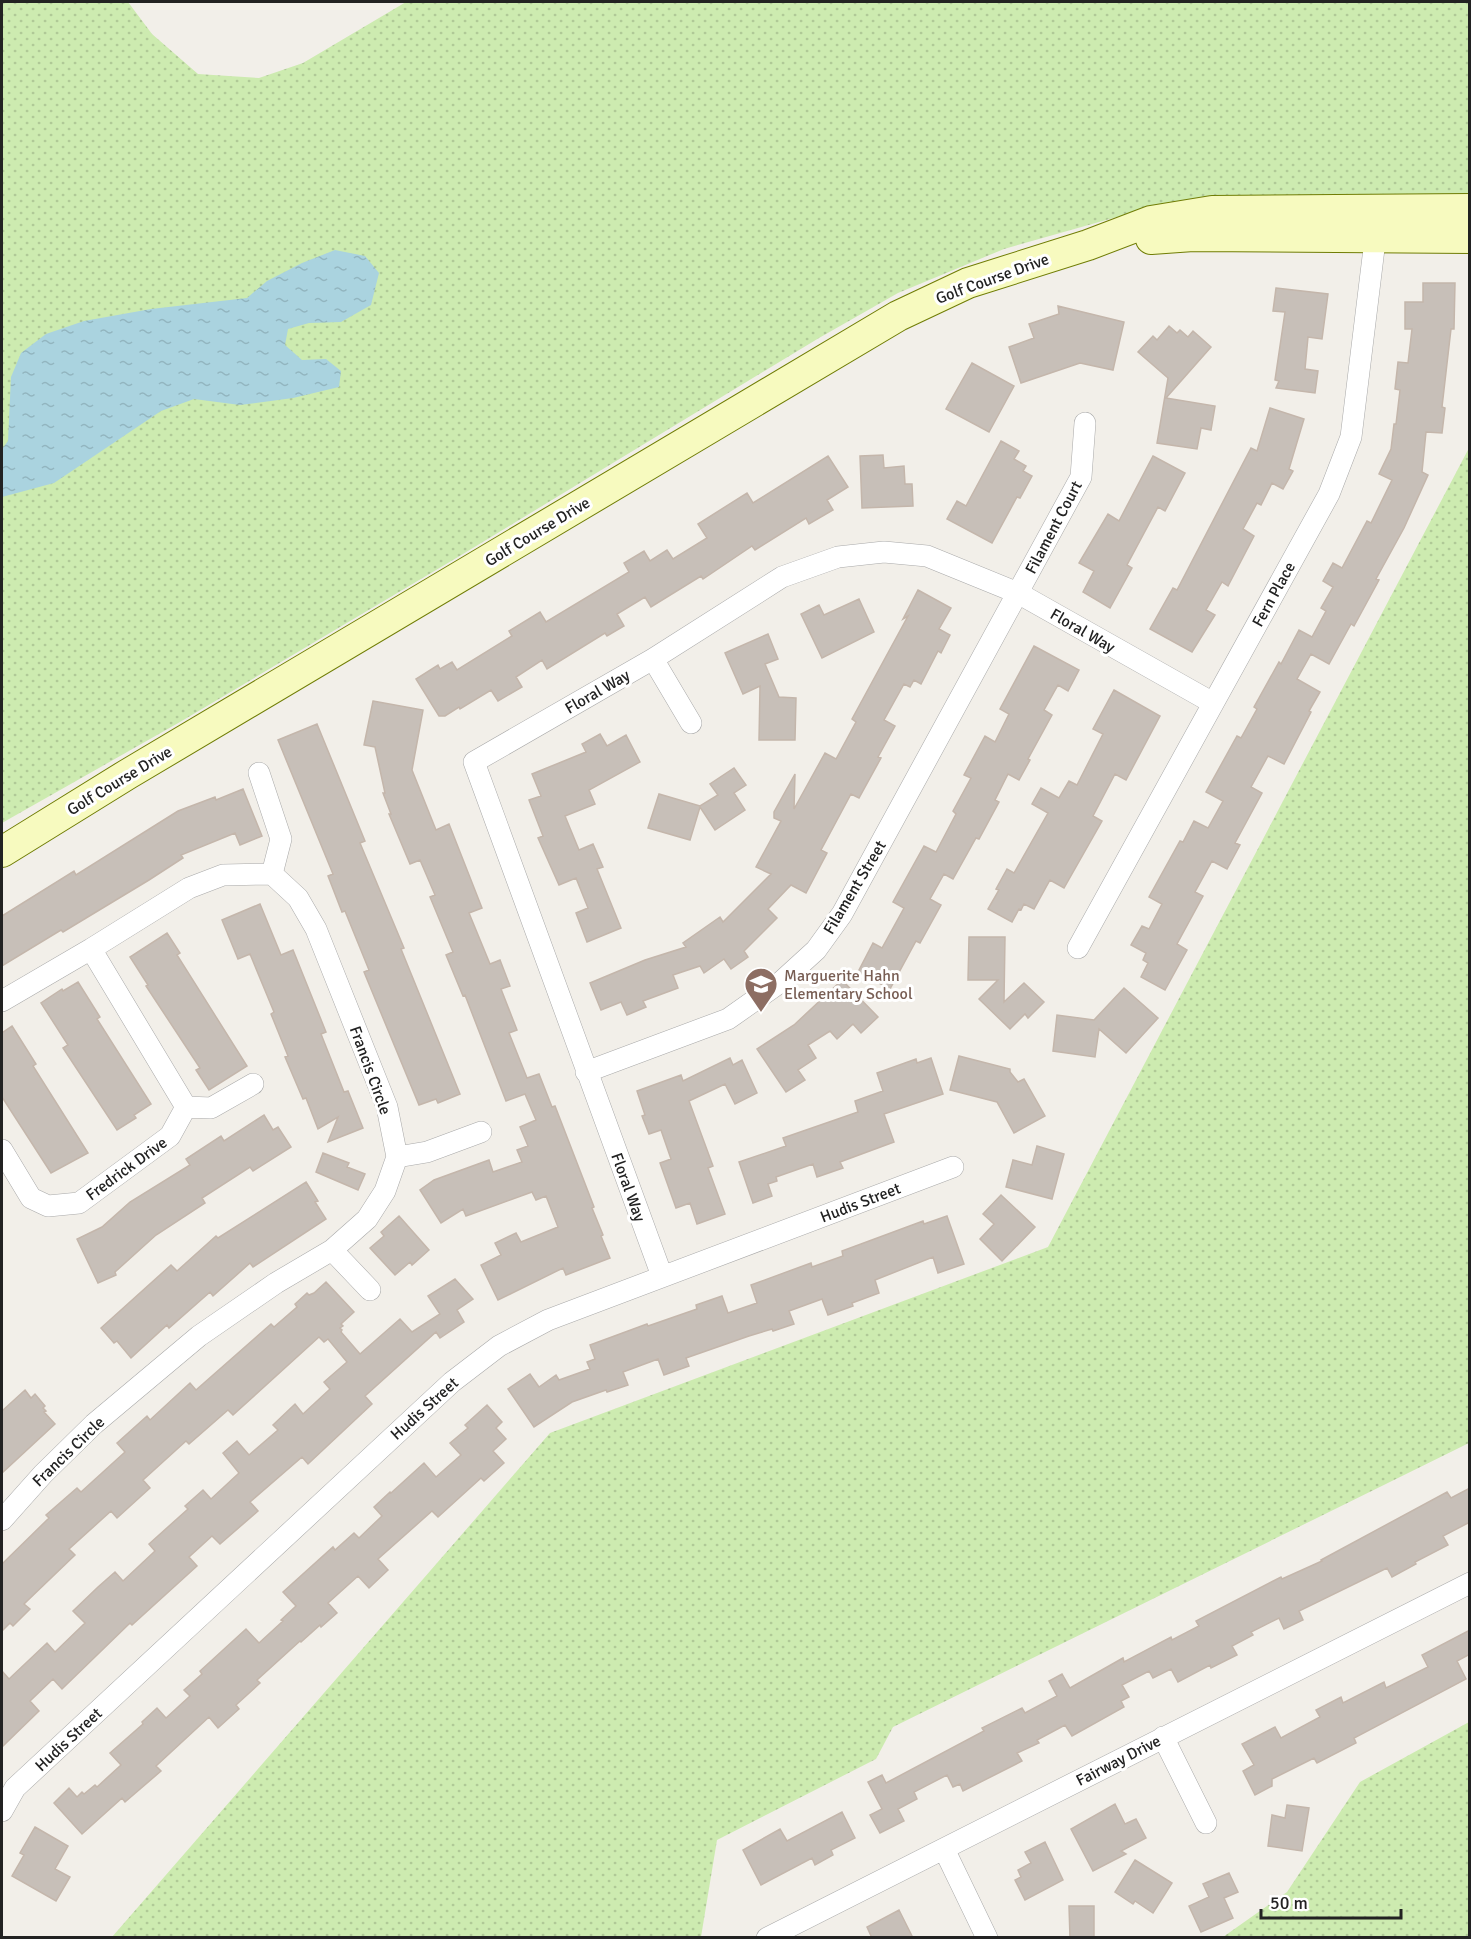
<svg xmlns="http://www.w3.org/2000/svg" width="1471" height="1939" viewBox="0 0 1471 1939" font-family="Signika,sans-serif">
  <style>
    .grass { fill: url(#grass-dots) }
    .water { fill: url(#water-ripples) }
    .building { fill: #c7bfb8; stroke: #c4b6ab; stroke-width: 1.5 }
    .lines { fill: none; stroke-linecap: round; stroke-linejoin: round }
    .street-casing { stroke: #a9a9a9; stroke-width: 22 }
    .secondary-casing { stroke: #707d05; stroke-width: 32 }
    .street { stroke: #fff; stroke-width: 21 }
    .secondary { stroke: #f7fabf; stroke-width: 30 }
    .labels { text-anchor: middle; stroke-width: 6; stroke-linejoin: round; paint-order: stroke }
    .street-label { font-size: 16px; fill: #222; stroke: #fff }
    .education-label { font-size: 16px; fill: #785e54; stroke: #fff; text-anchor: start }
  </style>
  <defs>
    <pattern id="grass-dots" width="8" height="8" patternUnits="userSpaceOnUse" patternTransform="scale(1.5)"><rect width="8" height="8" fill="#cdebb0"/><path d="M2 2h.1M6 6h.1" fill="none" stroke="#b0c997" stroke-width="1.8" stroke-linecap="round"/></pattern>
    <pattern id="water-ripples" width="26" height="14" patternUnits="userSpaceOnUse" patternTransform="scale(1.5)"><rect width="26" height="14" fill="#aad3df"/><path d="M2 4q2-2 4 0t4 0M15 11q2-2 4 0t4 0" fill="none" stroke="#92b5bf"/></pattern>
  </defs>
  <rect width="100%" height="100%" fill="#f2efe9"/>
  <!-- grass -->
  <path class="grass" d="M2,2H128L152,34L198,74L259,78L303,63L406,2H1469V194L1138,211L1004,249L898,293L819,338L458,557L180,722L2,823Z
    M1469,448V1443L893,1727L876,1759L717,1840L701,1937H112L550,1433L1048,1247Z
    M1469,1722V1937H1223L1287,1892L1360,1782Z"/>
  <!-- water -->
  <path class="water" d="M335,250L365,256L379,273L371,305L341,322L309,323L288,329L285,345L302,360L326,359L341,371L339,387L293,398L240,405L194,399L161,411L54,483L2,497V449L8,441L11,377L21,353L46,334L84,321L151,309L247,298L267,281L302,263Z"/>
  <!-- building -->
  <path class="building" d="M1423,283H1455L1454,329H1451L1442,407L1445,408L1442,433L1426,432L1422,472L1428,475L1404,528L1376,579L1379,580L1354,626L1351,624L1329,664L1311,654L1297,679L1320,692L1309,711L1311,712L1284,764L1268,756L1251,787L1262,793L1235,843L1240,845L1227,869L1212,861L1195,892L1203,896L1177,944L1187,950L1165,990L1141,977L1148,963L1143,960L1146,953L1131,945L1142,926L1149,929L1162,904L1149,897L1180,841L1183,842L1194,821L1208,828L1223,801L1206,792L1237,736L1241,738L1257,709L1254,707L1279,662L1281,664L1299,630L1312,637L1326,611L1321,608L1333,587L1323,581L1333,563L1342,568L1367,521L1371,523L1392,480L1379,474L1391,449L1394,424H1396L1400,390L1395,389L1398,362L1408,363L1412,329H1405V302H1423Z
    M1276,288L1328,294L1322,339L1308,337L1305,369L1318,371L1315,393L1276,388L1279,381L1275,380L1285,312L1273,311Z
    M1058,306L1124,322L1113,370L1080,363L1021,383L1009,347L1034,338L1029,324L1059,314Z
    M1169,326L1177,333L1180,330L1188,337L1193,331L1211,347L1166,398L1215,406L1211,430L1201,428L1197,449L1157,443L1168,378L1138,352L1153,336L1157,340Z
    M972,363L1014,386L989,432L946,409Z
    M1270,408L1304,419L1289,469L1293,471L1283,489L1272,483L1261,505L1257,503L1243,529L1254,536L1228,586L1222,582L1206,610L1215,615L1192,652L1150,629L1173,588L1177,590L1251,448L1257,451Z
    M1001,441L1019,451L1014,459L1026,466L1023,471L1032,476L1020,498L1017,497L992,543L947,519L957,501L966,506Z
    M883,455L884,468L904,466L905,484H912L913,506L862,508L860,456Z
    M828,456L848,487L827,500L833,510L809,524L806,518L755,550L752,546L703,579L701,576L651,607L645,597L617,614L624,626L607,636L605,633L547,669L542,660L516,677L522,687L498,701L491,690L460,709L459,707L445,716H439L416,679L438,665L440,669L452,662L457,670L512,636L509,631L540,612L546,622L629,572L624,563L644,551L650,561L667,550L673,559L707,538L698,524L747,493L753,503Z
    M1153,456L1185,473L1165,511L1158,507L1127,565L1132,568L1110,608L1083,592L1094,571L1079,563L1108,514L1119,521Z
    M918,590L951,608L939,629L950,635L941,653L938,651L921,684L914,680L910,687L904,684L884,720L895,726L878,757L881,758L859,798L851,794L821,850L827,853L806,893L791,885L768,909L777,918L744,951L748,957L731,969L724,959L704,973L700,966L673,975L678,988L643,1001L646,1007L627,1015L621,1002L601,1010L590,983L645,960L686,947L683,943L720,917L723,922L771,874L756,867L781,821L774,818V812L795,774L794,809L825,753L836,759L856,722L852,719L908,616L903,619Z
    M859,599L874,632L822,658L801,614L819,605L824,615Z
    M768,634L778,659L765,664L779,697L796,698L795,740H759L760,686L743,694L725,653Z
    M1034,646L1079,670L1068,691L1058,685L1044,710L1052,715L1028,759L1030,760L1019,780L1008,774L995,800L999,802L979,839L976,838L953,879L944,874L930,899L941,905L920,943L916,941L890,989L858,972L873,943L882,948L904,908L893,902L924,846L936,852L956,814L953,811L971,778L964,775L985,736L995,742L1009,714L1000,709Z
    M1114,690L1160,716L1126,780L1115,774L1093,816L1102,821L1064,888L1050,880L1034,909L1024,904L1021,910L1019,909L1012,922L988,909L999,890L996,889L1007,869L1014,873L1048,813L1032,804L1041,788L1059,798L1069,781L1077,785L1103,734L1093,729Z
    M373,701L423,710L412,770L436,830L449,824L482,908L469,913L490,964L500,960L510,986L501,989L517,1030L509,1033L527,1078L539,1074L552,1107L555,1106L594,1207L592,1208L603,1235L601,1236L610,1258L566,1275L563,1268L498,1300L481,1265L501,1255L495,1243L516,1233L521,1242L558,1227L546,1196L536,1200L532,1192L466,1216L463,1209L441,1223L420,1190L434,1180L489,1160L493,1172L522,1162L517,1150L528,1146L520,1127L536,1120L525,1094L506,1101L465,995L463,996L446,955L453,952L430,897L435,895L420,860L410,864L389,814H391L383,793H385L375,747L364,745Z
    M317,724L365,841L360,843L404,948L401,949L460,1094L438,1103L436,1099L419,1105L364,972L369,970L345,911L342,912L328,876L333,874L278,740Z
    M600,734L607,746L626,735L640,762L589,790L595,804L565,816L579,850L593,844L603,867L597,869L621,928L587,942L576,913L588,908L576,878L559,885L538,838L543,836L529,800L541,796L532,774L586,752L582,744Z
    M734,768L746,785L734,793L745,810L715,830L700,807L690,840L648,828L659,794L700,806L718,795L710,784Z
    M243,789L262,836L240,845L235,833L181,855L183,858L149,880L63,932L61,930L2,966V916L74,871L76,875L178,811L215,797L216,800Z
    M260,904L281,955L293,950L326,1032L321,1034L344,1092L348,1091L363,1128L328,1142L338,1117L318,1129L306,1098L303,1099L285,1057L288,1056L271,1014L274,1012L250,954L238,959L222,920Z
    M167,933L180,953L177,955L247,1066L209,1090L196,1070L200,1068L146,986L148,985L130,957Z
    M969,937H1005L1004,1002L1024,983L1044,1002L1028,1018L1025,1014L1010,1029L979,999L998,980H968Z
    M842,980L878,1017L861,1033L853,1024L837,1039L830,1031L808,1045L816,1058L798,1070L805,1080L786,1092L757,1049L794,1025Z
    M78,982L100,1017L97,1019L151,1104L134,1115L136,1118L117,1130L63,1048L68,1045L41,1003L62,989L63,991Z
    M1124,988L1158,1018L1126,1053L1099,1029L1095,1057L1053,1051L1057,1015L1094,1020Z
    M12,1026L36,1064L33,1066L88,1153L51,1173L2,1097V1033Z
    M959,1056L1010,1069V1072L1018,1082L1024,1079L1045,1116L1014,1133L997,1102L950,1090Z
    M730,1058L733,1065L742,1060L757,1093L735,1104L725,1084L689,1101L713,1166L708,1168L725,1214L697,1224L690,1203L676,1208L660,1163L671,1159L661,1130L649,1134L642,1116L645,1115L637,1091L681,1075L683,1081Z
    M931,1058L943,1094L884,1114L894,1142L840,1162L843,1168L817,1177L813,1164L776,1177L777,1181L768,1184L772,1196L753,1203L739,1162L786,1146L783,1138L858,1112L855,1101L883,1091L877,1073L916,1059L917,1063Z
    M264,1115L273,1130L278,1127L291,1147L253,1171L250,1167L202,1198L205,1203L156,1235L115,1272L116,1275L98,1283L77,1239L102,1227L130,1202L190,1165L186,1159L221,1136L224,1141Z
    M1037,1146L1064,1154L1052,1199L1006,1187L1013,1160L1032,1165Z
    M323,1153L349,1163L347,1167L365,1174L358,1190L316,1172Z
    M306,1182L318,1201L315,1202L326,1219L253,1267L250,1263L213,1296L210,1292L169,1328L167,1325L131,1358L117,1341L114,1343L101,1328L171,1265L177,1271L216,1236L218,1238Z
    M1001,1195L1035,1227L1002,1261L980,1239L994,1224L983,1214Z
    M399,1216L429,1250L412,1265L410,1262L395,1275L370,1248L384,1236L381,1232Z
    M947,1216L964,1264L938,1273L933,1257L875,1280L879,1293L852,1303L853,1306L828,1315L822,1299L789,1311L794,1324L773,1331L772,1329L749,1336L686,1358L689,1366L664,1375L658,1359L623,1372L628,1385L607,1392L606,1390L572,1402L534,1427L508,1389L530,1374L539,1387L556,1375L559,1380L590,1369L587,1362L595,1359L590,1345L647,1324L648,1326L697,1309L696,1305L722,1296L728,1313L757,1303L751,1285L811,1263L812,1267L843,1256L842,1251L923,1221L924,1224Z
    M455,1279L473,1299L457,1310L464,1322L440,1338L436,1332L365,1396L372,1404L308,1464L302,1457L250,1502L258,1511L220,1544L212,1536L189,1557L197,1566L132,1625L130,1623L62,1689L53,1679L30,1701L39,1711L2,1747V1671L9,1679L47,1643L55,1652L85,1623L73,1611L98,1587L115,1572L123,1581L155,1551L149,1544L188,1509L185,1506L203,1490L211,1499L239,1473L223,1453L237,1441L249,1455L278,1430L273,1425L295,1404L303,1414L330,1389L324,1382L347,1362L328,1339L324,1342L319,1337L233,1415L228,1410L189,1444L186,1441L143,1480L150,1488L117,1518L111,1511L69,1549L75,1555L24,1604L30,1609L13,1626L10,1623L2,1631V1564L49,1518L46,1515L77,1488L81,1492L125,1452L117,1443L147,1416L150,1420L190,1383L196,1390L271,1324L274,1327L297,1307L295,1304L307,1293L309,1295L314,1293L326,1282L354,1312L341,1324L343,1326L340,1328L342,1330L341,1332L360,1354L400,1319L412,1332L440,1314L428,1296Z
    M25,1390L31,1398L35,1394L45,1406L43,1408L46,1411L44,1412L55,1424L2,1473V1411Z
    M487,1405L502,1422L496,1428L506,1439L493,1451L504,1463L484,1481L481,1478L438,1517L432,1511L378,1559L388,1570L369,1588L358,1576L328,1603L337,1613L321,1627L320,1625L301,1642L300,1641L257,1680L260,1683L236,1705L239,1709L218,1728L209,1717L156,1766L161,1771L125,1802L122,1798L82,1834L54,1803L69,1788L77,1797L82,1792L84,1794L95,1785L97,1787L121,1765L110,1753L143,1724L142,1722L157,1708L166,1718L190,1696L184,1690L202,1674L200,1671L246,1629L259,1643L283,1621L281,1620L296,1606L283,1592L333,1547L335,1550L354,1533L359,1538L382,1516L374,1507L390,1492L391,1493L424,1463L436,1477L461,1455L450,1443L468,1428L465,1425Z
    M1470,1488V1522L1443,1536L1448,1545L1415,1562L1416,1564L1392,1577L1387,1568L1299,1611L1303,1620L1284,1629L1279,1618L1251,1632L1253,1635L1232,1646L1237,1655L1211,1668L1210,1665L1178,1682L1171,1669L1153,1678L1149,1671L1122,1685L1129,1697L1121,1701L1124,1707L1072,1736L1065,1725L1037,1740L1039,1743L1017,1753L1022,1761L963,1791L960,1784L953,1787L947,1775L914,1792L917,1799L898,1809L904,1821L880,1833L870,1815L882,1809L868,1782L882,1775L886,1783L984,1731L982,1728L1022,1708L1025,1713L1057,1696L1049,1681L1062,1674L1070,1688L1123,1658L1124,1662L1171,1637L1172,1640L1199,1626L1196,1621L1281,1577L1282,1579L1322,1561L1321,1560L1447,1492L1451,1498Z
    M1470,1630V1654L1457,1661L1466,1679L1354,1738L1356,1743L1317,1763L1314,1758L1272,1779V1786L1255,1795L1243,1771L1254,1765L1242,1744L1275,1727L1281,1738L1320,1717L1316,1710L1341,1697L1343,1703L1384,1682L1386,1688L1428,1667L1422,1655Z
    M1115,1804L1125,1824L1136,1819L1146,1838L1121,1851L1126,1854L1093,1871L1071,1829Z
    M1287,1805L1309,1808L1302,1851L1268,1846L1272,1815L1285,1818Z
    M842,1812L855,1838L831,1850L833,1855L815,1865L812,1858L761,1885L743,1850L780,1829L787,1841Z
    M35,1827L68,1846L55,1869L70,1877L56,1901L12,1876L24,1855L20,1853Z
    M1045,1842L1063,1880L1025,1900L1015,1880L1021,1877L1018,1870L1031,1863L1025,1852Z
    M1135,1860L1172,1883L1153,1913L1135,1901L1133,1904L1115,1892Z
    M1229,1873L1238,1892L1224,1898L1233,1918L1201,1932L1189,1906L1209,1897L1203,1884Z
    M1069,1906H1094V1938H1070Z
    M899,1910L913,1938H872L867,1927Z"/>
  <g class="lines">
    <defs>
      <path id="street" d="M653,659L691,723
        M259,773L281,839L272,874
        M1078,948L1329,494L1351,437L1377,224
        M91,949L186,1107
        M2,1001L91,949L189,888L223,875L272,874L298,898L316,929L387,1107L397,1157L385,1191L367,1219L332,1250L276,1283L199,1336L94,1424L43,1474L2,1520
        M586,1072L728,1019L782,981L816,950L842,914L1081,477L1085,423
        M186,1107L211,1108L253,1084
        M2,1150L31,1198L48,1206L79,1203L170,1136L186,1107
        M397,1157L427,1152L481,1132
        M332,1250L370,1290
        M662,1276L474,762L653,659L782,577L838,557L884,552L927,556L1018,593L1213,703
        M1163,1737L1206,1823
        M2,1811L15,1788L452,1382L499,1346L548,1320L953,1167
        M944,1849L987,1938
        M767,1938L1470,1583"/>
      <path id="secondary" d="M1151,239L1193,236L1470,238
        M2,852L128,774L898,316L968,283L1088,245L1151,221L1212,211L1470,209"/>
    </defs>
    <!-- street casing -->
    <use href="#street" class="street-casing"/>
    <!-- secondary casing -->
    <use href="#secondary" class="secondary-casing"/>
    <!-- street -->
    <use href="#street" class="street"/>
    <!-- secondary -->
    <use href="#secondary" class="secondary"/>
  </g>
  <!-- icons -->
  <defs>
    <symbol id="school-pin" viewBox="-11 -11 22 30"><path d="M0 17L-7.5 6A9.5 9.5 0 1 1 7.5 6Z" fill="#8d6e63" stroke="#fff"/><path d="M0-5L7-2L0 1L-7-2ZM-4 1L0 2.5L4 1V4Q0 6-4 4Z" fill="#fff"/></symbol>
  </defs>
  <g fill-rule="evenodd">
    <use href="#school-pin" x="742" y="965" width="38" height="52"/>
  </g>
  <g class="labels">
    <!-- street labels -->
    <g class="street-label">
      <text transform="translate(992 278) rotate(-20)" y="6">Golf Course Drive</text>
      <text transform="translate(1053 527) rotate(-62)" y="6">Filament Court</text>
      <text transform="translate(537 531) rotate(-31)" y="6">Golf Course Drive</text>
      <text transform="translate(1273 594) rotate(-61)" y="6">Fern Place</text>
      <text transform="translate(1083 630) rotate(30)" y="6">Floral Way</text>
      <text transform="translate(597 691) rotate(-30)" y="6">Floral Way</text>
      <text transform="translate(119 780) rotate(-31)" y="6">Golf Course Drive</text>
      <text transform="translate(854 887) rotate(-59)" y="6">Filament Street</text>
      <text transform="translate(371 1070) rotate(70)" y="6">Francis Circle</text>
      <text transform="translate(126 1168) rotate(-36)" y="6">Fredrick Drive</text>
      <text transform="translate(629 1187) rotate(70)" y="6">Floral Way</text>
      <text transform="translate(860 1202) rotate(-21)" y="6">Hudis Street</text>
      <text transform="translate(424 1408) rotate(-42)" y="6">Hudis Street</text>
      <text transform="translate(68 1451) rotate(-44)" y="6">Francis Circle</text>
      <text transform="translate(68 1739) rotate(-43)" y="6">Hudis Street</text>
      <text transform="translate(1118 1760) rotate(-27)" y="6">Fairway Drive</text>
    </g>
    <!-- education labels -->
    <g class="education-label">
      <text x="784" y="981">Marguerite Hahn<tspan x="784" dy="18">Elementary School</tspan></text>
    </g>
  </g>
  <!-- border -->
  <rect width="1471" height="1939" fill="none" stroke="#222222" stroke-width="6"/>
  <!-- scale -->
  <path d="M1261 1909v9h140v-9" fill="none" stroke="#222222" stroke-width="3"/>
  <text x="1270" y="1909" font-size="18" fill="#222222" stroke="#ffffff" stroke-width="4.5" paint-order="stroke">50 m</text>
</svg>
